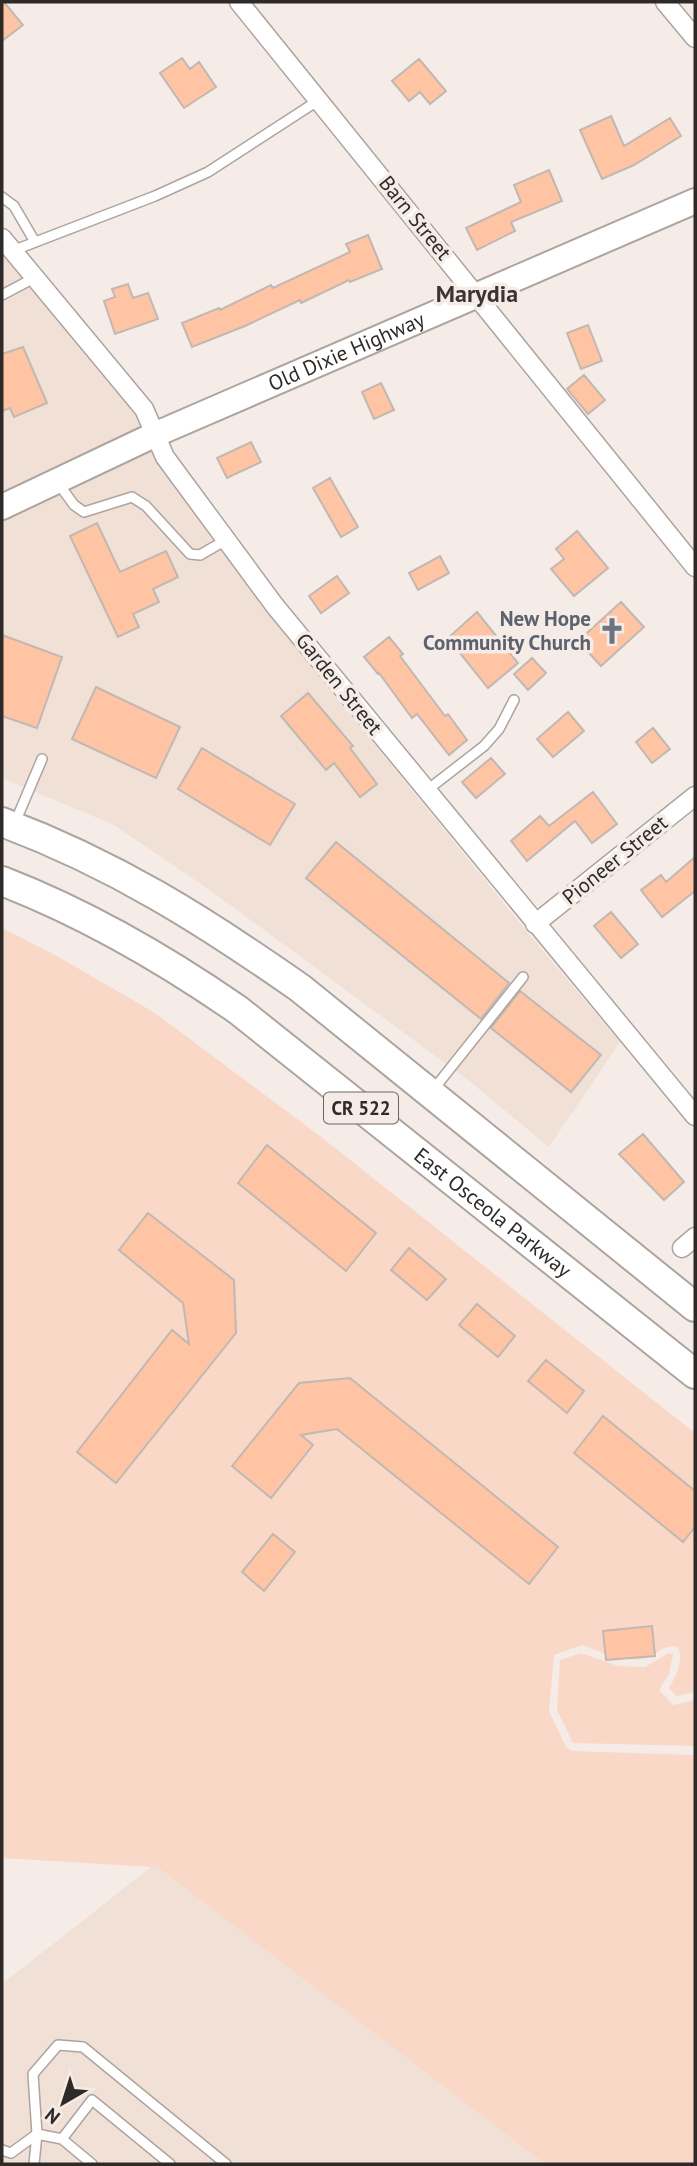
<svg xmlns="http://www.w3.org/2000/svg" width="697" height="2166" viewBox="0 0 697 2166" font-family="'PT Sans',sans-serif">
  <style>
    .built { fill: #f1e0d6 }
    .green { fill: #fad8c7 }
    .building { fill: #ffc4a4; stroke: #c1b8b3; stroke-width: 2 }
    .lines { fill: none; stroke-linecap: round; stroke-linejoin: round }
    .lane-casing { stroke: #ada49f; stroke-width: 12 }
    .street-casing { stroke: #ada49f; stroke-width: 21 }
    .secondary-casing { stroke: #ada49f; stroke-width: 28 }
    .primary-casing { stroke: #ada49f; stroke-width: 32 }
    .lane { stroke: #fff; stroke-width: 9 }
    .street { stroke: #fff; stroke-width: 18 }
    .secondary { stroke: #fff; stroke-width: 24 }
    .primary { stroke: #fff; stroke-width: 28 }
    .labels { text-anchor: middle; stroke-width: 7; stroke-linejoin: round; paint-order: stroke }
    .shield { fill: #f6ece7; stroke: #6a6461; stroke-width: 2 }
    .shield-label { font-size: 19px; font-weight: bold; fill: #2e2a28 }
    .street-label { font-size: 21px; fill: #2e2a28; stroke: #f6ece7 }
    .worship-label { font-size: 21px; font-weight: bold; fill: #5b616d; stroke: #f6ece7; text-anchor: end }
    .quarter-label { font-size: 24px; font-weight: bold; fill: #3c3430; stroke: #f6ece7 }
  </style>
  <rect width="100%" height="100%" fill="#f6ece7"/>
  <!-- built -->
  <path class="built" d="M2,254L135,415L141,430L2,497Z
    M149,447L158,463L267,612L532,938L620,1042L549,1147L468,1080L211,891L114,825L2,778V517Z
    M155,1864L545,2164H2V1984Z"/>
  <!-- green -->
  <path class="green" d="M2,928L57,956L155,1013L320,1136L695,1433V1692L676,1696L669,1688C676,1676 684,1661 678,1647C662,1643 656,1657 642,1659C621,1662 601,1652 582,1645L554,1655L549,1711L566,1747L572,1751L695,1755V2164H545L155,1865L151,1867L2,1858Z
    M581,1653L618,1666L645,1667L669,1653L673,1654L669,1674L659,1690L673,1705L695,1700V1746L573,1743L557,1710L560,1660Z"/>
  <!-- building -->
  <path class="building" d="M2,2H4L23,25L2,41Z
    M182,58L190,69L199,62L216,87L184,108L160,73Z
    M419,59L446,91L430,104L420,92L409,101L392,81Z
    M611,116L624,146L670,118L681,136L634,165L602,179L580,130Z
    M549,170L562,201L511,222L515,231L477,250L466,228L521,202L514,185Z
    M368,235L382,269L350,282L349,280L301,303L300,300L245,326L192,347L182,323L219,308L220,310L271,285L273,288L350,252L346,244Z
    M128,284L133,298L148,293L158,319L115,334L104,301L115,297L112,289Z
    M588,325L602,361L581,369L567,333Z
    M23,347L47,403L14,417L10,408L2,411V354Z
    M584,375L605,400L588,414L567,389Z
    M381,383L394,410L374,419L362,392Z
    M251,442L261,462L227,478L217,458Z
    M330,478L358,527L341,537L313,488Z
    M97,523L120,572L166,551L178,577L153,589L159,602L133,614L139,627L118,637L70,536Z
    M577,531L608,568L574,596L551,569L564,559L556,549Z
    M440,556L449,573L418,590L409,573Z
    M337,576L349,593L321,613L309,596Z
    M621,602L644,627L601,666L578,641Z
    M477,612L518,663L488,688L448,638Z
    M2,635L62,657L37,728L2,716Z
    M389,637L403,654L400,656L445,716L448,714L467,740L449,755L417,714L412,718L379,673L378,674L364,657Z
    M532,658L546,673L528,690L514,674Z
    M96,687L180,727L156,778L72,739Z
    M308,693L353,746L350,748L377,784L360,797L334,763L326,770L281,716Z
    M568,712L584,731L553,757L537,739Z
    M653,728L670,749L652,763L636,742Z
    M202,748L295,804L270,845L178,789Z
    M491,758L505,774L476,798L462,782Z
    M593,792L617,824L592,843L575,821L527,861L511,841L540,816L549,826Z
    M336,842L509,983L481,1019L306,878Z
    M695,857V891L662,917L641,890L661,875L666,882Z
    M611,912L638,944L621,958L594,926Z
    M520,991L601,1055L571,1092L491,1028Z
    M643,1134L684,1182L664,1200L619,1154Z
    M267,1145L376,1233L346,1271L238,1183Z
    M148,1213L234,1280L236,1333L116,1483L77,1452L172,1330L189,1344L183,1303L119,1250Z
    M409,1248L446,1279L427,1300L391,1270Z
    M477,1304L515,1336L498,1357L459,1325Z
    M546,1360L584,1391L567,1413L528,1381Z
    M350,1378L558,1547L529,1584L337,1429L301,1435L313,1445L271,1498L232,1466L299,1383Z
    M603,1416L695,1491V1527L683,1542L574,1453Z
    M273,1534L295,1552L264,1591L242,1572Z
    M652,1626L655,1656L606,1660L603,1631Z"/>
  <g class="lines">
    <defs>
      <path id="lane" d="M2,197L14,206L35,242
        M12,251L155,196L208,172L319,100
        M2,295L34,278
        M58,483L74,505L84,512L132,497L146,506L190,554L200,555L226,540
        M426,791L484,746L499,729L514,700
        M14,825L42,759
        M433,1090L523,977
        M62,2139L92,2100L170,2164
        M2,2150L11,2153L37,2134L33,2074L58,2045L83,2047L226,2164
        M34,2164L37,2134L62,2139L92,2164"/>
      <path id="street" d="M239,2L695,567
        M665,2L695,38
        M2,238L144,409L165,457L275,606L695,1116
        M535,924L695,796
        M682,1248L695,1237"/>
      <g id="secondary">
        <path id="s1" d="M2,507L154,435L695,201"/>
      </g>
      <g id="primary">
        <path d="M2,822C114,864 203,920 300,988L695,1307"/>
        <path id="s2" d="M2,881C87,914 163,958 238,1010L695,1374"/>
      </g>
    </defs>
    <!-- lane casing -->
    <use href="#lane" class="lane-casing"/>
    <!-- street casing -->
    <use href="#street" class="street-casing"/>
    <!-- secondary casing -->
    <use href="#secondary" class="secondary-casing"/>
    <!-- primary casing -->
    <use href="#primary" class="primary-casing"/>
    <!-- lane -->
    <use href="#lane" class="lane"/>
    <!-- street -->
    <use href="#street" class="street"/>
    <!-- secondary -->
    <use href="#secondary" class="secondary"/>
    <!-- primary -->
    <use href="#primary" class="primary"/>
  </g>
  <!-- icons -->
  <defs>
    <symbol id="church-bare" viewBox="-9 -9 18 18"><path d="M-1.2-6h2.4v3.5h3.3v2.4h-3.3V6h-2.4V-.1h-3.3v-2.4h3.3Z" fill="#6b7280" stroke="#f6ece7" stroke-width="2.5" paint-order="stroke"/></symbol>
  </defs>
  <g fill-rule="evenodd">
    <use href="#church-bare" x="593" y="612" width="38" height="38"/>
  </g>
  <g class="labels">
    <!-- shield labels -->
    <rect class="shield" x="324" y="1092.5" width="74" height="31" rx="5"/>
    <g class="shield-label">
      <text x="361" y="1115">CR 522</text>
    </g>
    <!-- street labels -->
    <g class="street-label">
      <text transform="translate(415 218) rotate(51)" y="7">Barn Street</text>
      <text dy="7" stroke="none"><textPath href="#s1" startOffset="378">Old Dixie Highway</textPath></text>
      <text transform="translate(339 684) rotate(51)" y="7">Garden Street</text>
      <text transform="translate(615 860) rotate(-39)" y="7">Pioneer Street</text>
      <text dy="7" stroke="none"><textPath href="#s2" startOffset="595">East Osceola Parkway</textPath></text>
    </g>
    <!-- worship labels -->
    <g class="worship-label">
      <text x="591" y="626">New Hope<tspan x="591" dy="24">Community Church</tspan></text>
    </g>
    <!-- quarter labels -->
    <g class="quarter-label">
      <text x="477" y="302">Marydia</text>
    </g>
  </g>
  <!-- border -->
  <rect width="697" height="2166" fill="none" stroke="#2e2a28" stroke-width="7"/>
  <!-- north arrow -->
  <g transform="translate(63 2103) rotate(219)" stroke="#f6ece7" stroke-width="5" paint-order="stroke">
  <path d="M0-5L12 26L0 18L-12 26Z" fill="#2e2a28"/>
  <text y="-10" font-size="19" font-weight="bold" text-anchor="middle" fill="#2e2a28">N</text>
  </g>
</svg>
